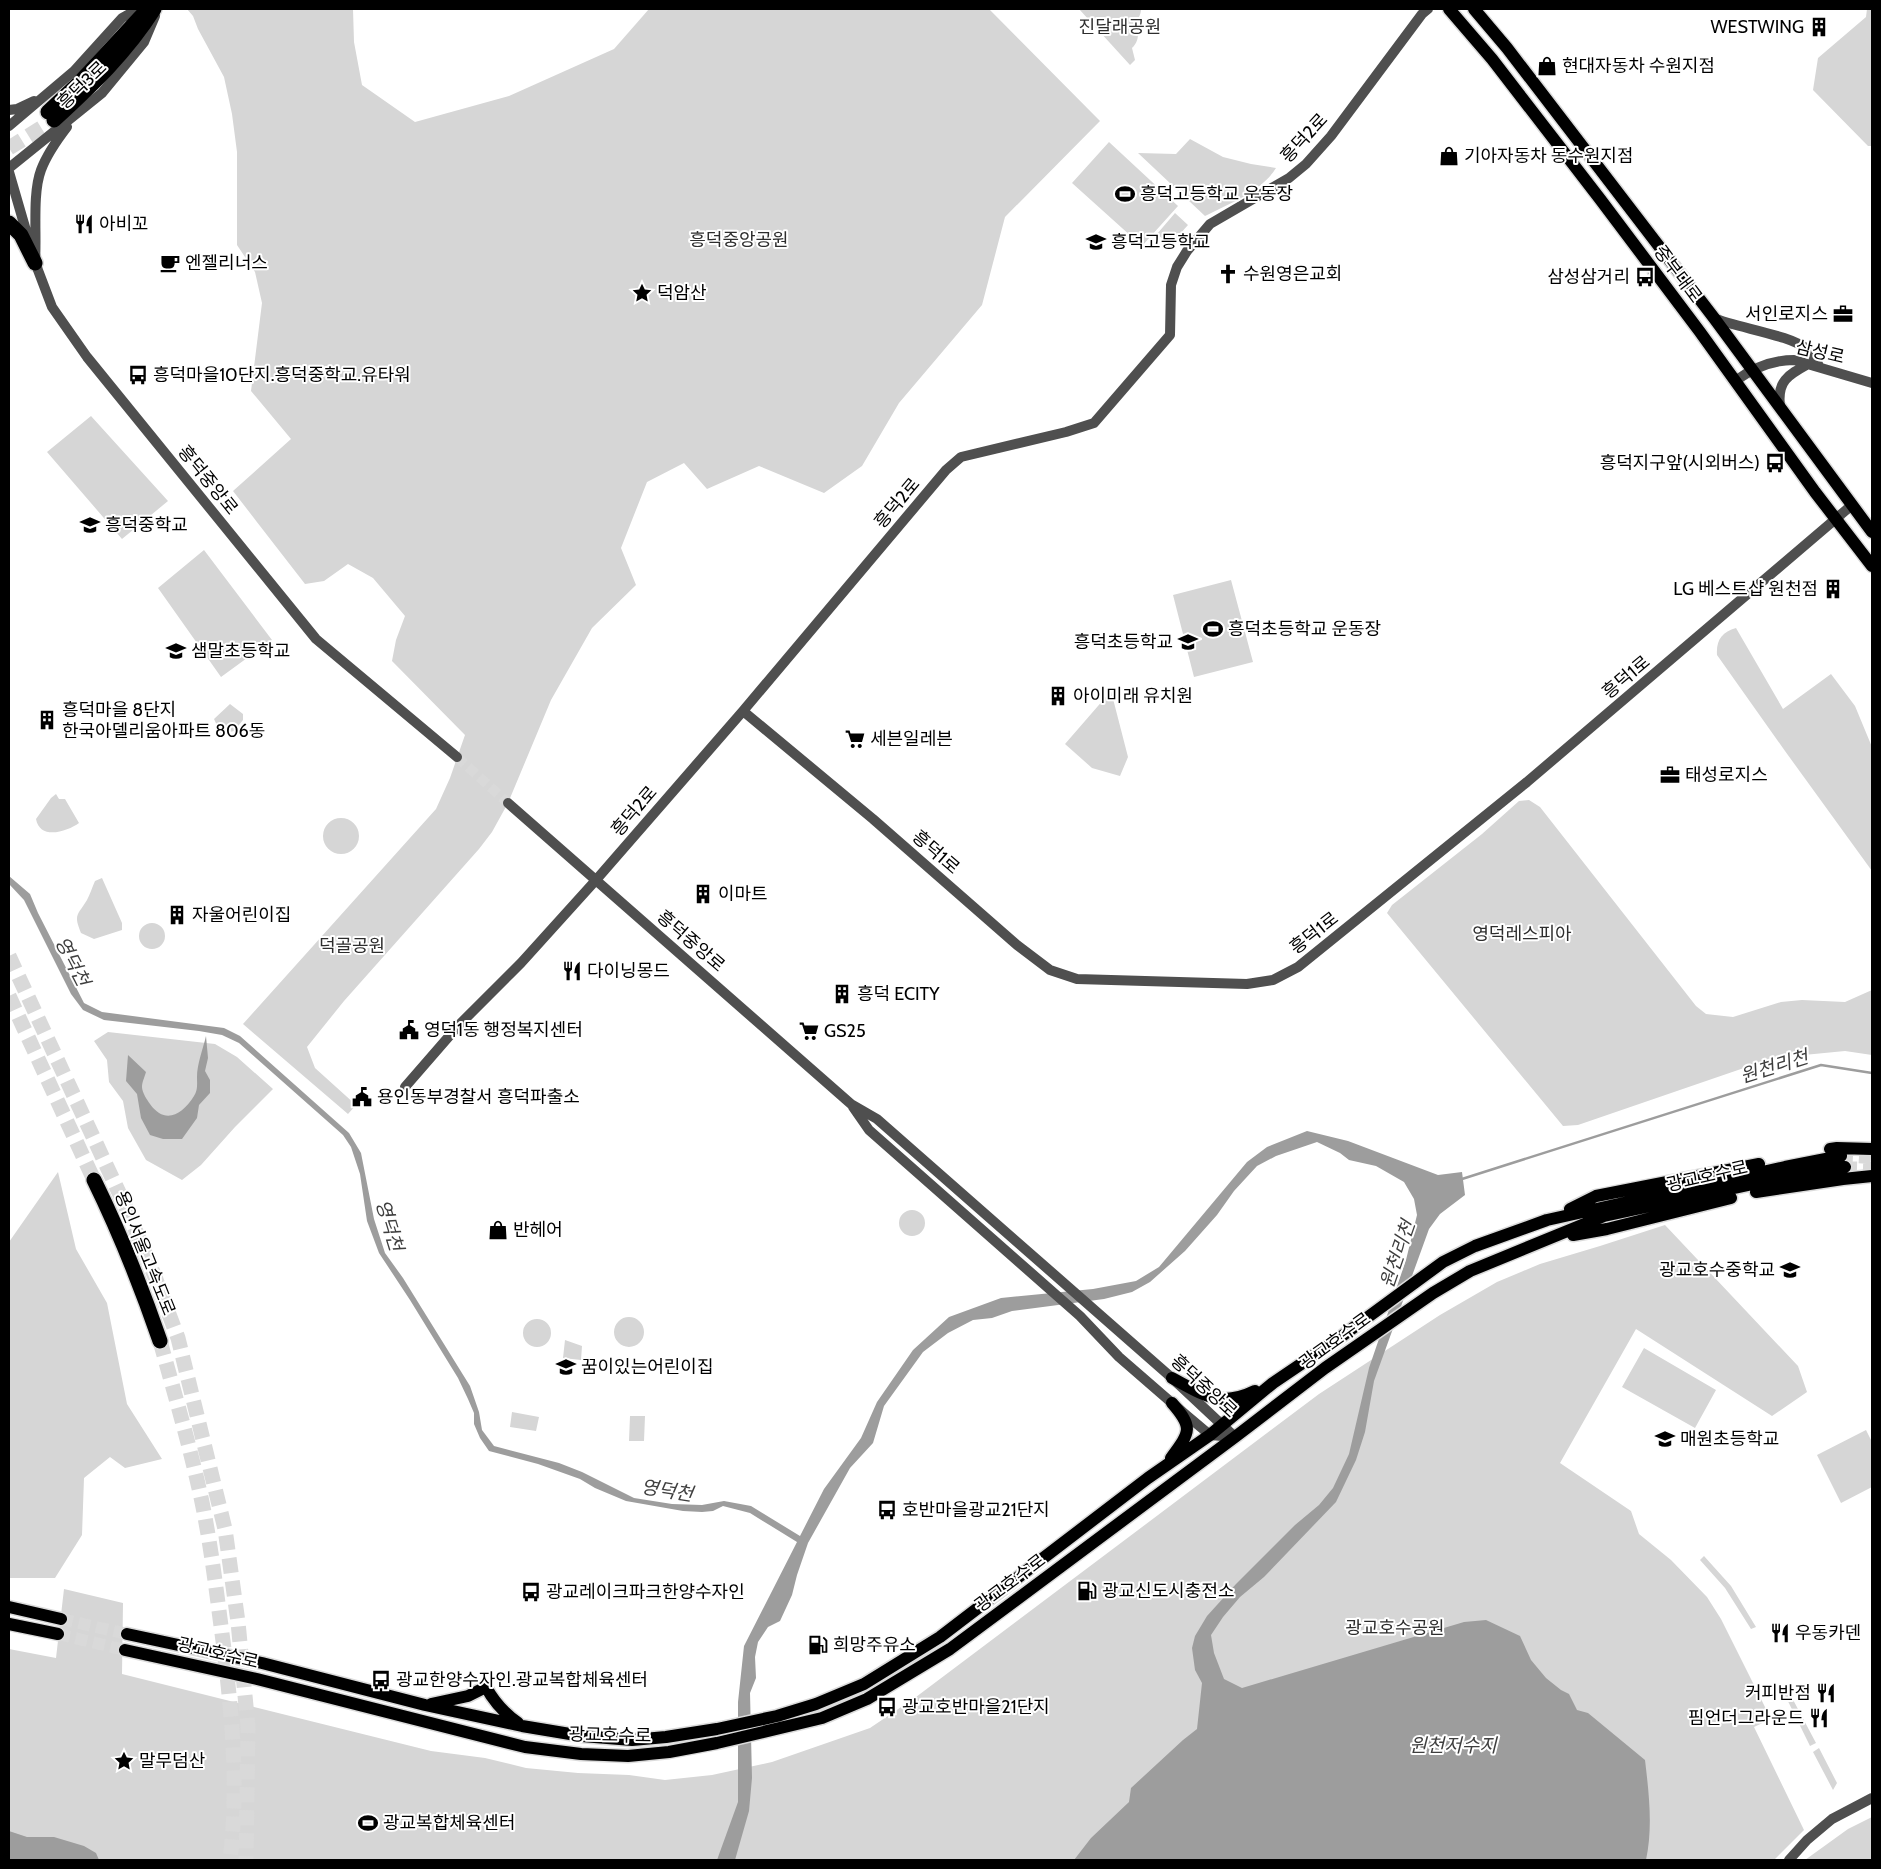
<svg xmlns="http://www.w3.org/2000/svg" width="1881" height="1869" viewBox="0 0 1881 1869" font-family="Cabin,'Noto Sans KR',sans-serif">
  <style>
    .green { fill: #d6d6d6 }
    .water { fill: #9d9d9d }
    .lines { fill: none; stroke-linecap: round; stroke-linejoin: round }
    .stream { stroke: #9d9d9d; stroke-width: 2.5 }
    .minor-tunnel { stroke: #d9d9d9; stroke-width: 10; stroke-dasharray: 10 5; stroke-linecap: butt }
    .major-tunnel { stroke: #d9d9d9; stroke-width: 12; stroke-dasharray: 12 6; stroke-linecap: butt }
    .highway-tunnel { stroke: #d9d9d9; stroke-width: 15; stroke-dasharray: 15 8; stroke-linecap: butt }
    .major-casing { stroke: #dbdbdb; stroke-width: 15 }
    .highway-casing { stroke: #dbdbdb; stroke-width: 18 }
    .minor { stroke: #4f4f4f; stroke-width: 10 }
    .major { stroke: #000; stroke-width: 12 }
    .highway { stroke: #000; stroke-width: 15 }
    .labels { text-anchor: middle; stroke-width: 4; stroke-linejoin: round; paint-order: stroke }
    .park-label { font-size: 18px; fill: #2d2d2d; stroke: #fff }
    .poi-label { font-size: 18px; fill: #000; stroke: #fff; text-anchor: start }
    .street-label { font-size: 18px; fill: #000; stroke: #fff }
    .water-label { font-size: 19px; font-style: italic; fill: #3e3e3e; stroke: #fff }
  </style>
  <rect width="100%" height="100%" fill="#fff"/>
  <!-- green -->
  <path class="green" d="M187,9H353L354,42L362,85L415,122L509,96L614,49L649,9H989L1100,121L1005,217L982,305L899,403L862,466L824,493L759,466L707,489L684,463L647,482L621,548L636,585L592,628L551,700L508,803L492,832L479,849L344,1001L307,1047L315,1068L356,1105L348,1114L243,1024L436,809L450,778L465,735L392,661L396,640L405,616L373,578L348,564L324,581L305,584L233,491L291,439L251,391L262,303L255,272L237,245V152L232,114L224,77L198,29L193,16Z
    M1079,9H1141C1141,14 1139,16 1138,21C1137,31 1141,39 1132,48L1135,60L1130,65Z
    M1867,9H1872V146H1868L1813,90L1818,58L1866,17Z
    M1190,139L1223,157L1251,164L1276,168C1261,192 1230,203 1205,216L1138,153L1176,154Z
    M1109,142L1178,206L1142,246L1072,183Z
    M1175,213L1188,225L1170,245L1157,234Z
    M91,416L168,501L122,539L47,452Z
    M204,550L272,640L221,677L158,588Z
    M1231,580L1253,662L1194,677L1173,595Z
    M1736,628L1783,709L1831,674L1855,706L1872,747V871L1785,751L1717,655C1716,640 1722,632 1736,628Z
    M1111,691L1128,757L1120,776L1092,768L1065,744Z
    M230,704L243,714V720L234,731L221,734L214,719Z
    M56,794L59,799H65L79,823C68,831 40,841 36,819L51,798Z
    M1529,800L1540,807L1696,1006L1706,1014L1733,1017L1781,1002L1802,1000L1845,1002L1872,990V1055L1845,1051L1773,1058L1578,1125L1563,1126L1387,913L1392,905L1482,834L1519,801Z
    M323 836a18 18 0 1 1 36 0a18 18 0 1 1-36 0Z
    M102,878L122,923V930L94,939L81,933C73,914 78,915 87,900C90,894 92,888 95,881Z
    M139 936a13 13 0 1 1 26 0a13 13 0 1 1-26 0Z
    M108,1032L215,1044L237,1057L273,1089L235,1127L201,1165L182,1180L146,1160L128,1128L123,1101L109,1082L107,1060L94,1041Z
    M58,1172L76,1249L107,1303L127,1404L162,1459L125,1468L110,1457L84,1478L82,1535L55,1578H9V1242Z
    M899 1223a13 13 0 1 1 26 0a13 13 0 1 1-26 0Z
    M1665,1225L1798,1366L1807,1392L1772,1416L1636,1329L1560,1463L1631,1511L1639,1534L1671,1560L1707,1597L1721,1619L1771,1719L1754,1727L1804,1830L1774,1860H9V1649L56,1658L64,1589L123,1603L122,1674L431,1751L485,1758L526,1768L578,1773L629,1775L665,1780L712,1775L772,1762L870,1728L916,1697L1319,1394L1440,1315L1497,1282L1540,1264L1600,1246Z
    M614 1332a15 15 0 1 1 30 0a15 15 0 1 1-30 0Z
    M523 1333a14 14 0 1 1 28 0a14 14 0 1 1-28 0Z
    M565,1340L582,1346L581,1360L563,1358Z
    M1644,1348L1716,1390L1695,1428L1622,1387Z
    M512,1412L539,1417L536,1431L510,1427Z
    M630,1416H645L644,1441H629Z
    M1866,1430L1872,1442V1487L1841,1503L1817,1455Z
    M1704,1556L1731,1586L1756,1627L1751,1629L1725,1588L1700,1560Z
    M1779,1683L1790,1694L1816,1743L1810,1746Z
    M1819,1748L1837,1783L1833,1790L1813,1752Z
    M1872,1817V1860H1805L1848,1829Z"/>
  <!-- water -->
  <path class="water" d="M9,876L30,894L38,913L84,1003L102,1012L224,1028L240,1036L349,1133L361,1153L374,1219L385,1253L403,1278L470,1386L479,1412L482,1430L494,1446L559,1463L582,1472L634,1498L672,1504L702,1505L724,1501L751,1506L800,1536L824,1489L861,1438L877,1402L913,1350L949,1317L1001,1298L1093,1289L1136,1281L1159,1267L1247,1162L1267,1147L1307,1131L1348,1141L1438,1175L1462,1172L1465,1195L1440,1214L1429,1229L1374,1381L1365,1432L1356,1460L1336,1502L1264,1577L1240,1597L1223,1617L1211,1635L1214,1653L1224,1679L1242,1688L1464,1622L1486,1620L1520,1636L1531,1660L1546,1678L1561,1690L1569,1694L1577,1710L1588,1713L1645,1760C1649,1794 1653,1827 1646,1860H1074L1091,1838L1129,1802L1131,1788L1183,1740L1197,1729L1202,1683L1195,1670L1192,1648L1195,1636L1207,1616L1236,1584L1295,1525L1319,1505L1333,1488L1349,1454L1369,1368L1406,1260L1417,1215L1414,1199L1404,1182L1376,1166L1349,1160L1340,1153L1317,1142L1276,1156L1257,1166L1234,1191L1217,1215L1185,1251L1150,1282L1132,1292L1104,1299L1012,1311L992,1318L973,1320L948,1333L923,1352L884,1406L873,1443L850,1468L808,1543L797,1575L792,1595L780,1621L768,1627L758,1642L755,1657L756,1678L750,1693L752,1778L749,1811L735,1860H717L738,1802V1702L744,1646L797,1542L750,1513L723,1506L713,1511L702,1512L683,1511L626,1501L595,1488L580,1479L538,1464L489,1451L480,1438L474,1424V1413L468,1399L458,1378L410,1300L379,1253L367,1221L360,1174L351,1147L343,1135L239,1043L222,1035L199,1031L104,1020L83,1010L71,994L24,900L9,884Z
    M206,1036L208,1058L205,1071L210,1080V1093L199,1105L197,1118L182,1139H163L150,1135L141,1118L137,1094L126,1081L128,1055L146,1072C145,1076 142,1082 142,1087C142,1092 147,1100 150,1104C165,1125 182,1115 194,1096C198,1090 197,1084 197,1077C197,1064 203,1049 206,1036Z
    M9,1831L27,1837H54L84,1846L96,1853L99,1860H9Z"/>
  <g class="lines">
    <!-- stream -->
    <path class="stream" d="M1462,1179L1821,1065L1872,1073"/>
    <!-- minor-tunnel -->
    <path class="minor-tunnel" d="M457,757L508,803"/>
    <!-- major-tunnel -->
    <path class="major-tunnel" d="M1841,1156L1872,1158
      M1845,1167L1872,1168
      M61,1619L127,1634
      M58,1634L125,1650"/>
    <!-- highway-tunnel -->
    <path class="highway-tunnel" d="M9,148L54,120
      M9,956L128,1212L155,1277L178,1338L225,1529L238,1622L248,1727L246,1860
      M9,996L94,1180
      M160,1341C173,1388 187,1436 198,1484C210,1535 216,1589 223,1641C232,1714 239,1787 230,1860"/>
    <defs>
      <path id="major" d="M1449,9L1492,59L1600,199L1700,332L1815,492L1872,566
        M1474,9L1507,48L1714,318L1872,532
        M1830,1149L1837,1148L1872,1149
        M1756,1192L1843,1179L1872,1176
        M1570,1209L1596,1196L1759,1164
        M1573,1235L1607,1229L1731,1198
        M1172,1378C1204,1395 1220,1408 1255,1391
        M1171,1458C1190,1432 1194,1428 1172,1403
        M9,1607L61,1619
        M9,1624L58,1634
        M127,1634L262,1663L425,1705L522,1726L582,1736L632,1740L666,1737L717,1729L777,1716L816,1704L864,1684L940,1637L1148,1478L1210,1435L1273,1383L1338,1339L1443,1262L1475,1246L1547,1220L1785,1167L1841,1156
        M125,1650L257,1679L525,1747L581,1754L628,1756L669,1752L717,1743L822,1718L867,1699L950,1649L1235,1437L1325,1368L1433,1293L1470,1271L1604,1216L1794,1175L1845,1167
        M431,1704L468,1696L486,1687C494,1702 504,1713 518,1723"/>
      <path id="highway" d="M48,112L79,83L145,12
        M54,120C93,84 126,53 154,9
        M9,223L21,235L35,263
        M94,1180C120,1233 141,1286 160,1341"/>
    </defs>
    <!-- major casing -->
    <use href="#major" class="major-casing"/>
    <!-- highway casing -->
    <use href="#highway" class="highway-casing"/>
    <!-- minor -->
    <path class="minor" d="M9,110L17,109L34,101
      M9,126L74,71L122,18L138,9
      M9,168L102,93L144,42L155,16
      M9,172L29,241
      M33,257L52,307L87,357L316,639L457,757
      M35,262C37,235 32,194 41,170C47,154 57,140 67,127
      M1714,318C1737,328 1792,335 1808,350C1813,354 1816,361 1819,366
      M1735,381C1753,368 1772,360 1794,360L1872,383
      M1780,406C1777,381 1788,375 1808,364
      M743,711L873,819L1017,945L1050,970L1077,979L1247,984L1273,980L1298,967L1527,782L1852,505
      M508,803L851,1104L877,1119L1172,1378L1235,1437
      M405,1087L458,1026L521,963L596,880L743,711L946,470L961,457L1066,432L1094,423L1170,335L1171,285L1177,267L1187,251L1210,224L1289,178L1306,164L1331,136L1422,14L1428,9
      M853,1107L869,1130L1080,1316L1119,1357L1172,1403L1210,1435L1235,1437
      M1789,1860L1807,1840L1832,1819L1872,1798"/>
    <!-- major -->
    <use href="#major" class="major"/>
    <!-- highway -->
    <use href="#highway" class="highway"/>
  </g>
  <!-- icons -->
  <defs>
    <symbol id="building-bare" viewBox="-9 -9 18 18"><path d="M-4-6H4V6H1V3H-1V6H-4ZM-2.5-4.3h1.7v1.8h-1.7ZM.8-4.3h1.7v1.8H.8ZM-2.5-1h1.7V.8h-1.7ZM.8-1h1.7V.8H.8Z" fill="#000" stroke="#fff" stroke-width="2.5" paint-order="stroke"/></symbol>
    <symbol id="shop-bare" viewBox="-9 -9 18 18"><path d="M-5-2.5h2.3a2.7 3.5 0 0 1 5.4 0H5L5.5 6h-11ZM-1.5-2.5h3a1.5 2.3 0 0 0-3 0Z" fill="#000" stroke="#fff" stroke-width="2.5" paint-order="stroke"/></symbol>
    <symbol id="stadium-bare" viewBox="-9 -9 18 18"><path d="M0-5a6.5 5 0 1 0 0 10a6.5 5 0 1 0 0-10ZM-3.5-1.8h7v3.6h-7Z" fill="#000" stroke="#fff" stroke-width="2.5" paint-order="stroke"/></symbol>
    <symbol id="restaurant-bare" viewBox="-9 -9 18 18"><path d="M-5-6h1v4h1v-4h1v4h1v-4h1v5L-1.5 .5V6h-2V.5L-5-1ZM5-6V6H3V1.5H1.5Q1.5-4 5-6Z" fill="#000" stroke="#fff" stroke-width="2.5" paint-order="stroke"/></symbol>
    <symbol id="school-bare" viewBox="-9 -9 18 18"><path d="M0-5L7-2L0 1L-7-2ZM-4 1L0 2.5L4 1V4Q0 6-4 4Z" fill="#000" stroke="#fff" stroke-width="2.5" paint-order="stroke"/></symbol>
    <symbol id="cafe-bare" viewBox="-9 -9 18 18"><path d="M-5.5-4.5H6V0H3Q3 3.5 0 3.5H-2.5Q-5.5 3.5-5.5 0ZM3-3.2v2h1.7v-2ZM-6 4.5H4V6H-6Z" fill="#000" stroke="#fff" stroke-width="2.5" paint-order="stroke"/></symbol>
    <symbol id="church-bare" viewBox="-9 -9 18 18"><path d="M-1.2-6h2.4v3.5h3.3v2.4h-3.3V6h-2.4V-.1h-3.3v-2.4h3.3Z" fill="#000" stroke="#fff" stroke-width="2.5" paint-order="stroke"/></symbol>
    <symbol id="bus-bare" viewBox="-9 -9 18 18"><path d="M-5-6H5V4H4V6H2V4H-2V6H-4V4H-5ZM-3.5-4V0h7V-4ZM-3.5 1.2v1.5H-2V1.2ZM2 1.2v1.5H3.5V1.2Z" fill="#000" stroke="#fff" stroke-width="2.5" paint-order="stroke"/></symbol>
    <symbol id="sight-bare" viewBox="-9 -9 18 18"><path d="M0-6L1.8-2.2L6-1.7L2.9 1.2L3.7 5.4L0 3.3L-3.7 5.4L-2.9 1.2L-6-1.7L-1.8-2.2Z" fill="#000" stroke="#fff" stroke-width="2.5" paint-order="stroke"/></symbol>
    <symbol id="office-bare" viewBox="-9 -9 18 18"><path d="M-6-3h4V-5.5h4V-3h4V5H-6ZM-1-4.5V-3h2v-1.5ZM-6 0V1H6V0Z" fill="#000" stroke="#fff" stroke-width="2.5" paint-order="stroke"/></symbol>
    <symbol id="supermarket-bare" viewBox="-9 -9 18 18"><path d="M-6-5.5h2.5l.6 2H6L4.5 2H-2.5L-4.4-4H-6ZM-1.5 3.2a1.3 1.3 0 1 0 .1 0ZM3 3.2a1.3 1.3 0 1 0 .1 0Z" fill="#000" stroke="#fff" stroke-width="2.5" paint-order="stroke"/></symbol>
    <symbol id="civic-bare" viewBox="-9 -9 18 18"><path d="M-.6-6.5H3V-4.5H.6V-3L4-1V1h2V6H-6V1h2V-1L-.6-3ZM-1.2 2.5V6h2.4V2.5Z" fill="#000" stroke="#fff" stroke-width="2.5" paint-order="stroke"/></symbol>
    <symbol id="fuel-bare" viewBox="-9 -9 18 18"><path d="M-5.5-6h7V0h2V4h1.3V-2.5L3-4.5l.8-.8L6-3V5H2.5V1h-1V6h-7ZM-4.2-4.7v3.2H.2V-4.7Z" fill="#000" stroke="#fff" stroke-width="2.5" paint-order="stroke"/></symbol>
  </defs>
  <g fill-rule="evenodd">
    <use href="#building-bare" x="1805" y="13" width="28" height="28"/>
    <use href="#shop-bare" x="1533" y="52" width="28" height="28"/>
    <use href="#shop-bare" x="1435" y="142" width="28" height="28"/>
    <use href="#stadium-bare" x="1111" y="180" width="28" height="28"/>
    <use href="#restaurant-bare" x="70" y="210" width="28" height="28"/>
    <use href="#school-bare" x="1082" y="228" width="28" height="28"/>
    <use href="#cafe-bare" x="156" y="249" width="28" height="28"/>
    <use href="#church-bare" x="1214" y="260" width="28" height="28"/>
    <use href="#bus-bare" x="1631" y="263" width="28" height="28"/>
    <use href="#sight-bare" x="628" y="279" width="28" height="28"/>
    <use href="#office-bare" x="1829" y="300" width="28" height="28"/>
    <use href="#bus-bare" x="124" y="361" width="28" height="28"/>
    <use href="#bus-bare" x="1761" y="449" width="28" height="28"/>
    <use href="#school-bare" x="76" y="511" width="28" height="28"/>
    <use href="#building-bare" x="1819" y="575" width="28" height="28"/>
    <use href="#stadium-bare" x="1199" y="615" width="28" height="28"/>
    <use href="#school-bare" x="1174" y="628" width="28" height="28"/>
    <use href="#school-bare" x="162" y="637" width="28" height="28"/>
    <use href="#building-bare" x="1044" y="682" width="28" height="28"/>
    <use href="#building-bare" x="33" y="706" width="28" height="28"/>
    <use href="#supermarket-bare" x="841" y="725" width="28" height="28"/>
    <use href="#office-bare" x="1656" y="761" width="28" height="28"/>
    <use href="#building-bare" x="689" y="880" width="28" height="28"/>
    <use href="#building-bare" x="163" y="901" width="28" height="28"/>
    <use href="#restaurant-bare" x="558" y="957" width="28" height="28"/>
    <use href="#building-bare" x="828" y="980" width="28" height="28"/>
    <use href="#civic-bare" x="395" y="1016" width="28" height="28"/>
    <use href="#supermarket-bare" x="795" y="1017" width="28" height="28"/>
    <use href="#civic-bare" x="348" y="1083" width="28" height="28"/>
    <use href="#shop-bare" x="484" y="1216" width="28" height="28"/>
    <use href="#school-bare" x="1776" y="1256" width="28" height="28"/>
    <use href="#school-bare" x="552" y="1353" width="28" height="28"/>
    <use href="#school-bare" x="1651" y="1425" width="28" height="28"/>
    <use href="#bus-bare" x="873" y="1496" width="28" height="28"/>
    <use href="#fuel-bare" x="1073" y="1577" width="28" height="28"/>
    <use href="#bus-bare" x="517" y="1578" width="28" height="28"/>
    <use href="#restaurant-bare" x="1766" y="1619" width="28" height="28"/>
    <use href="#fuel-bare" x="804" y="1631" width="28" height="28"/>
    <use href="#bus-bare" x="367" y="1666" width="28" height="28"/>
    <use href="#restaurant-bare" x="1812" y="1679" width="28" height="28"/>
    <use href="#bus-bare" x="873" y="1693" width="28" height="28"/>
    <use href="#restaurant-bare" x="1805" y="1704" width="28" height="28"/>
    <use href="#sight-bare" x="110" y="1747" width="28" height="28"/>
    <use href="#stadium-bare" x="354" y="1809" width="28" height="28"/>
  </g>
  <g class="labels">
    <!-- park labels -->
    <g class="park-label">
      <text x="1120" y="33">진달래공원</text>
      <text x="739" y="246">흥덕중앙공원</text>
      <text x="1522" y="940">영덕레스피아</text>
      <text x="352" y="952">덕골공원</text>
      <text x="1395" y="1634">광교호수공원</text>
    </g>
    <!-- poi labels -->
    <g class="poi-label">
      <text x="1804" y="33" text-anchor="end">WESTWING</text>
      <text x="1562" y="72">현대자동차 수원지점</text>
      <text x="1464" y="162">기아자동차 동수원지점</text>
      <text x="1140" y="200">흥덕고등학교 운동장</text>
      <text x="99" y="230">아비꼬</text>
      <text x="1111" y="248">흥덕고등학교</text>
      <text x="185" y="269">엔젤리너스</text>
      <text x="1243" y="280">수원영은교회</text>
      <text x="1630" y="283" text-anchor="end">삼성삼거리</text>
      <text x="657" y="299">덕암산</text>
      <text x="1828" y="320" text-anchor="end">서인로지스</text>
      <text x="153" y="381">흥덕마을10단지.흥덕중학교.유타워</text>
      <text x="1760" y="469" text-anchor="end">흥덕지구앞(시외버스)</text>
      <text x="105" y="531">흥덕중학교</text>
      <text x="1818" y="595" text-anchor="end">LG 베스트샵 원천점</text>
      <text x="1228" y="635">흥덕초등학교 운동장</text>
      <text x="1173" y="648" text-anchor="end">흥덕초등학교</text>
      <text x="191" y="657">샘말초등학교</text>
      <text x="1073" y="702">아이미래 유치원</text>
      <text x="62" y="716">흥덕마을 8단지<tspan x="62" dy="21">한국아델리움아파트 806동</tspan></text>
      <text x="870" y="745">세븐일레븐</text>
      <text x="1685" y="781">태성로지스</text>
      <text x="718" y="900">이마트</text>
      <text x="192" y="921">자울어린이집</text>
      <text x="587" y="977">다이닝몽드</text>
      <text x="857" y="1000">흥덕 ECITY</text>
      <text x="424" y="1036">영덕1동 행정복지센터</text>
      <text x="824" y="1037">GS25</text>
      <text x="377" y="1103">용인동부경찰서 흥덕파출소</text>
      <text x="513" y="1236">반헤어</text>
      <text x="1775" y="1276" text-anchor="end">광교호수중학교</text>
      <text x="581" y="1373">꿈이있는어린이집</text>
      <text x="1680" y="1445">매원초등학교</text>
      <text x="902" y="1516">호반마을광교21단지</text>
      <text x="1102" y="1597">광교신도시충전소</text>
      <text x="546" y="1598">광교레이크파크한양수자인</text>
      <text x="1795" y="1639">우동카덴</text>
      <text x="833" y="1651">희망주유소</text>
      <text x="396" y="1686">광교한양수자인.광교복합체육센터</text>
      <text x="1811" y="1699" text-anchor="end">커피반점</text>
      <text x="902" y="1713">광교호반마을21단지</text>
      <text x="1804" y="1724" text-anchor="end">핌언더그라운드</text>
      <text x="139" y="1767">말무덤산</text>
      <text x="383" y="1829">광교복합체육센터</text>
    </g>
    <!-- street labels -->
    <g class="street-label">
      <text transform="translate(82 85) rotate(-44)" y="6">흥덕3로</text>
      <text transform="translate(1304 138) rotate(-47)" y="6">흥덕2로</text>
      <text transform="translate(1678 274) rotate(53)" y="6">중부대로</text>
      <text transform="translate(1820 352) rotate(13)" y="6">삼성로</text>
      <text transform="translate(208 480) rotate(51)" y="6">흥덕중앙로</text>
      <text transform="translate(897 503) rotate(-50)" y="6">흥덕2로</text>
      <text transform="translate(1626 677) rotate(-40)" y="6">흥덕1로</text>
      <text transform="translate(634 811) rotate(-49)" y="6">흥덕2로</text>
      <text transform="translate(936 852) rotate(41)" y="6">흥덕1로</text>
      <text transform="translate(1314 933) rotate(-38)" y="6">흥덕1로</text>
      <text transform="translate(691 941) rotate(41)" y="6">흥덕중앙로</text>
      <text transform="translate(1707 1176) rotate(-13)" y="6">광교호수로</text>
      <text transform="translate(145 1253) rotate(68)" y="6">용인서울고속도로</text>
      <text transform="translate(1335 1341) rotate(-36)" y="6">광교호수로</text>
      <text transform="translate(1204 1386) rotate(43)" y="6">흥덕중앙로</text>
      <text transform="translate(1010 1583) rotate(-37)" y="6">광교호수로</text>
      <text transform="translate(218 1653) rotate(13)" y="6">광교호수로</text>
      <text transform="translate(610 1735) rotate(1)" y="6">광교호수로</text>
    </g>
    <!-- water labels -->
    <g class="water-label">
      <text transform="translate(73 961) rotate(63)" y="7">영덕천</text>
      <text transform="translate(1774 1066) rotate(-17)" y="7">원천리천</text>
      <text transform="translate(390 1225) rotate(73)" y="7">영덕천</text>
      <text transform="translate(1397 1254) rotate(-71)" y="7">원천리천</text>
      <text transform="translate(667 1490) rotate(9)" y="7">영덕천</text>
      <text x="1453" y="1752">원천저수지</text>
    </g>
  </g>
  <!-- border -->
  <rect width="1881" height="1869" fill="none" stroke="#000000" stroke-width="20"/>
</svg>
